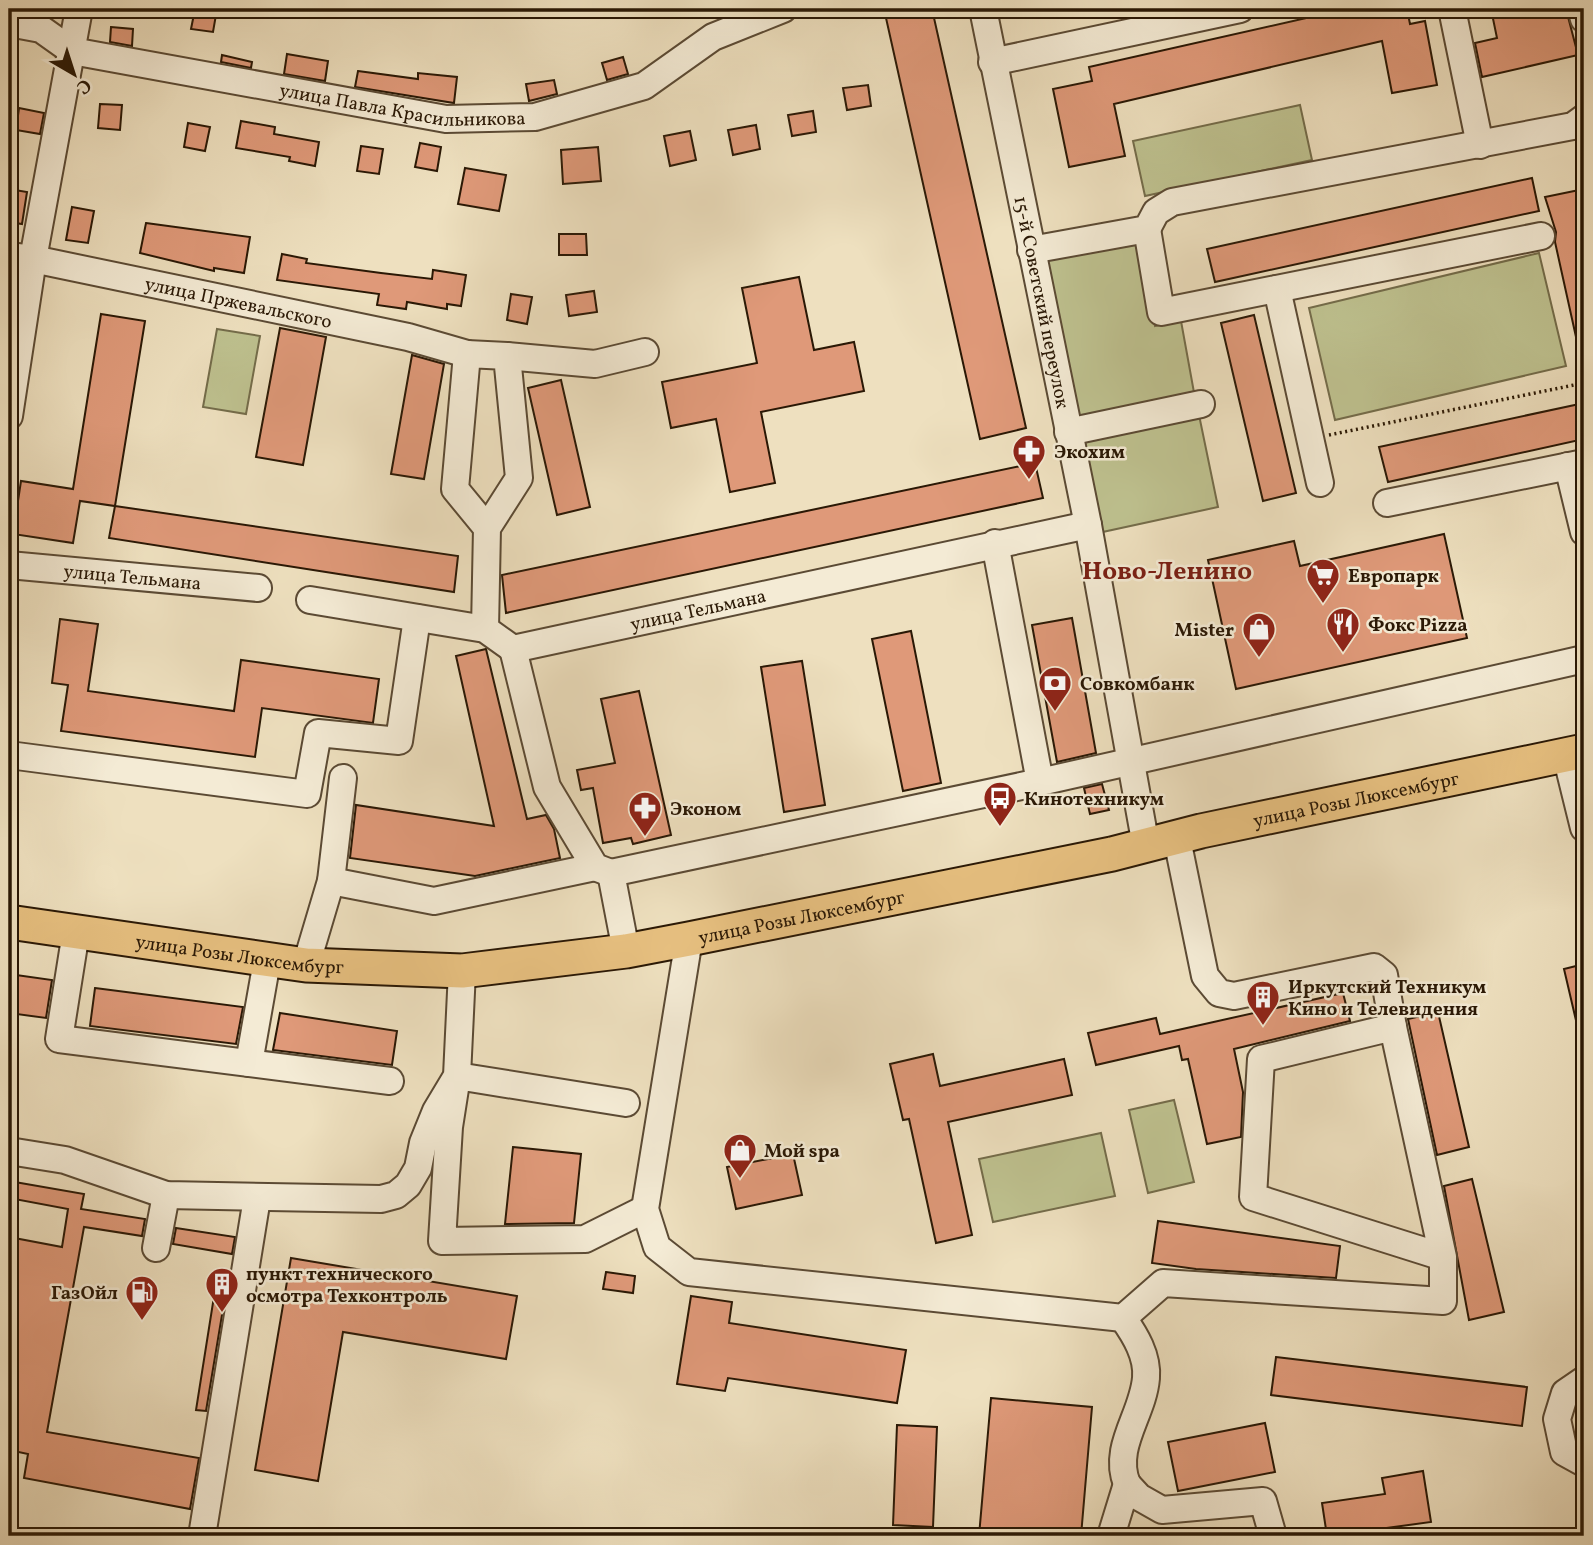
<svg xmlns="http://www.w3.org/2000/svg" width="1593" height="1545" viewBox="0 0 1593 1545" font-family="Vollkorn,serif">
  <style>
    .green { fill: #bec18f; stroke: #746c4a; stroke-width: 2 }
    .building { fill: #df9979; stroke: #2a1805; stroke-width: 2 }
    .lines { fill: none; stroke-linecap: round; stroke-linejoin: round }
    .minor-casing { stroke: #5b4a34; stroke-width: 30 }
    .major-casing { stroke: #2a1805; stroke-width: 37 }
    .path { stroke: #2a1805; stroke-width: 3.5; stroke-dasharray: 2 3.5; stroke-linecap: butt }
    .minor { stroke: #f4ebd5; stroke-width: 26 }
    .major { stroke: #e7c080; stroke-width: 33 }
    .labels { text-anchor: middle; stroke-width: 5; stroke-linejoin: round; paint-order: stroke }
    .street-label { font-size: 19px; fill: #2a1805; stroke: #f4ebd5 }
    .poi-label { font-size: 19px; font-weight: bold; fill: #2a1805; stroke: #f4ebd5; text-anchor: start }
    .district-label { font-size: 26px; font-weight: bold; fill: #7a1f14; stroke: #f4ebd5 }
  </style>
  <rect width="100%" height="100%" fill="#eee0bf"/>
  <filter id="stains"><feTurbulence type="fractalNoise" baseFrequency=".00286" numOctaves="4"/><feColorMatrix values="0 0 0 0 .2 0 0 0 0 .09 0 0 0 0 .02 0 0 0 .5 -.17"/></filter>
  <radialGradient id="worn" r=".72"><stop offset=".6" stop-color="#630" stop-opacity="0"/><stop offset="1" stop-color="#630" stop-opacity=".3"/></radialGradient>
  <!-- green -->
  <path class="green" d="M1300,105L1312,160L1145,196L1133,141Z
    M1139,241L1155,326L1181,321L1195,398L1077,421L1045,259Z
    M1539,253L1566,366L1335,420L1309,308Z
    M217,329L260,336L246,414L203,407Z
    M1199,415L1218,507L1098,533L1078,440Z
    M1174,1100L1194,1182L1148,1193L1129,1110Z
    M1101,1133L1115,1196L993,1222L979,1159Z"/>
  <!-- building -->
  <path class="building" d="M195,9H217L213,32L191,29Z
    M884,9H932L1026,428L980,439Z
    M1346,9H1407L1410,24L1425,21L1437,85L1392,93L1382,41L1114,104L1125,156L1069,167L1053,89L1092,81L1089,67Z
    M1491,9H1566L1578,55L1482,77L1475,43L1497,38Z
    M111,27L133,29L132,46L110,42Z
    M287,54L328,61L325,81L284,74Z
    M222,55L252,62L251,68L221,62Z
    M623,57L628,74L607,80L602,63Z
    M358,71L418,79V73L457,77L454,103L355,87Z
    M554,80L557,94L529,101L526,84Z
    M868,85L871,106L847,110L843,88Z
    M100,104L122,105L120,130L98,128Z
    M19,108L44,113L40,134L16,130Z
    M813,111L816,132L792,136L788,115Z
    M241,121L275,127L274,134L319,142L315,166L289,161L290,157L236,148Z
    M188,123L210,127L205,151L184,147Z
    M756,125L760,149L733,155L728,130Z
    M690,131L696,160L670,166L664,136Z
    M420,143L441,147L437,171L415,167Z
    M361,146L383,149L379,174L357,171Z
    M598,147L601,181L563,184L561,150Z
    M465,168L506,175L499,211L458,204Z
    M1532,178L1539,211L1215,282L1207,249Z
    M9,189L27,192L22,224L9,222Z
    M1584,189V346H1578L1555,242L1556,232L1545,197Z
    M72,207L94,211L88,243L66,240Z
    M146,223L250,237L244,273L214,268V271L140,253Z
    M559,234H586L587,255H559Z
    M282,254L307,259L306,263L381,273L432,279L433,270L466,275L461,306L447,304V309L407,302L406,309L377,305L379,294L277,280Z
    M799,277L814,350L854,342L864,391L761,412L775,483L730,492L716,419L671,428L662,382L757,363L742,288Z
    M594,291L597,312L569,316L566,295Z
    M511,294L532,297L527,324L507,320Z
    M101,314L145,321L115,506L80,501L73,543L13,534L21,481L73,489Z
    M1254,315L1296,493L1263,501L1221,323Z
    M280,328L326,337L303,465L256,457Z
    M412,355L444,364L424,479L391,474Z
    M561,380L590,507L557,515L528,388Z
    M1584,403V439L1388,482L1379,447Z
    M1035,463L1043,498L506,613L502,575Z
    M115,506L458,556L454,592L109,538Z
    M1444,534L1467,638L1236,689L1208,560L1294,541L1300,566Z
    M1072,618L1096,753L1057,762L1032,625Z
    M60,619L98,624L88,691L234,711L241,660L379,679L373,723L262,708L255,757L61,731L68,685L52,683Z
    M911,631L941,783L903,791L872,639Z
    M486,649L527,819L546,815L554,829L560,858L475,876L350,858L356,805L494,826L456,656Z
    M802,661L825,805L784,812L761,667Z
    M639,691L671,835L633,844L631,838L603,843L593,788L581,790L577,770L615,763L601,699Z
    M1102,784L1109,810L1090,814L1084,788Z
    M1584,964V1029H1578L1564,969Z
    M9,974L52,980L46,1018L9,1013Z
    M95,988L243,1007L236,1044L90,1026Z
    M1343,993L1350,1021L1234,1049L1243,1092L1241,1137L1207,1144L1188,1059L1182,1060L1179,1046L1096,1065L1088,1033L1156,1018L1160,1034Z
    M1438,1012L1469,1147L1437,1155L1408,1019Z
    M280,1013L397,1031L392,1065L273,1050Z
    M933,1054L940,1086L1064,1059L1072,1095L948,1122L972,1235L936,1243L909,1119L903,1120L890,1064Z
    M513,1147L581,1154L574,1223L505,1224Z
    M793,1154L802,1195L736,1209L727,1167Z
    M1472,1179L1504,1312L1469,1320L1444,1186Z
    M9,1181L84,1194L81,1209L145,1219L142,1236L84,1227L47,1432L199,1458L190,1509L24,1478L28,1454L9,1450V1237L62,1247L68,1209L9,1198Z
    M1158,1221L1340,1246L1336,1278L1196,1269L1152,1263Z
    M176,1228L235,1237L232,1254L173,1244Z
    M291,1258L517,1296L506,1359L343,1332L318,1481L255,1470Z
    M606,1272L635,1276L633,1293L603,1289Z
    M215,1290L226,1291L206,1411L196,1410Z
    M691,1296L732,1302L729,1323L906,1350L897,1403L728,1378L725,1391L677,1384Z
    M1276,1357L1527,1387L1522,1426L1271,1395Z
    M991,1398L1092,1407L1081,1536H979Z
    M1265,1423L1275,1472L1178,1491L1168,1442Z
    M897,1425L937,1427L933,1527L893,1525Z
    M1423,1471L1431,1522L1327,1536L1322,1503L1385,1494L1382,1478Z"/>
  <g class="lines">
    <defs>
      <g id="minor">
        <path id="s1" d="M983,9L1088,525L1146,846"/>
        <path d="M1452,9L1480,145"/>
        <path d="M1581,9L1584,19"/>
        <path id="s2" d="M9,23L41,29L72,51L446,119L535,117L644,86L713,37L783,9"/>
        <path d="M992,62L1240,9"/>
        <path d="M1147,229L1161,312L1541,236"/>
        <path d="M1031,250L1147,229L1156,212L1172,202L1573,126L1584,118"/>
        <path id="s3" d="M9,256L33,259L408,337L467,354"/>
        <path d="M1277,289L1320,483"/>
        <path d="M507,356L595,364L645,352"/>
        <path d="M9,416L33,259L79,9"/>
        <path d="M1068,432L1201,404"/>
        <path d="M1568,466L1584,532"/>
        <path d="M1387,503L1584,463"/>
        <path d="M995,543L1040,782"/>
        <path id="s4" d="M9,565L258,588"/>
        <path id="s5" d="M310,600L485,629L513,649L1088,525"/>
        <path d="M485,629L487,528L519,478L507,356L467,354L455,489L487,528"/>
        <path d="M513,649L547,787L595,867L608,872"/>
        <path d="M9,755L307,794L318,733L399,741L417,618"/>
        <path d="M1566,755L1584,828"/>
        <path d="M1177,839L1205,976L1219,993L1234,996L1374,967L1384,975L1393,1027"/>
        <path d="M331,881L434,901L595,867"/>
        <path d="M76,932L59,1039L390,1081"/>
        <path d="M689,939L645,1209L657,1247L689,1272L1123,1318L1163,1283L1443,1301V1257L1393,1027L1261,1059L1253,1197L1443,1257"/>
        <path d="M626,951L611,873L1040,782L1584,659"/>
        <path d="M306,965L331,881L343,778"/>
        <path d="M249,1063L267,961"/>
        <path d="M626,1103L457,1076L449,1127L442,1241L585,1239L645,1209"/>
        <path d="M9,1151L65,1160L166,1195L381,1199L396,1195L408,1185L418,1168L423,1143L436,1111L457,1076L462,971"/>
        <path d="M156,1248L166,1195"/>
        <path d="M1123,1318C1135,1335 1148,1356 1146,1378C1143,1415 1112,1447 1127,1484"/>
        <path d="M1584,1380L1565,1393L1557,1419L1564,1452L1584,1463"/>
        <path d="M202,1536L257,1198"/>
        <path d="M1111,1536L1127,1484L1139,1497L1162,1510L1263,1501L1273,1536"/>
      </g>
      <g id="major">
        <path id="s6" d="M9,922L306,965L462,971L626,951L689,939L1112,854L1201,831L1584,751"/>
      </g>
    </defs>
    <!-- minor casing -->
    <use href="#minor" class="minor-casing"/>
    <!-- major casing -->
    <use href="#major" class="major-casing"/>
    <!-- path -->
    <path class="path" d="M1329,435L1584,383"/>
    <!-- minor -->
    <use href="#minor" class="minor"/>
    <!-- major -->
    <use href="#major" class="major"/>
  </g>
  <!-- icons -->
  <defs>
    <symbol id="pharmacy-pin" viewBox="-11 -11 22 30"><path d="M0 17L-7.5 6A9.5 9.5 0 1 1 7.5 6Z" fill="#8f2418" stroke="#f4ebd5"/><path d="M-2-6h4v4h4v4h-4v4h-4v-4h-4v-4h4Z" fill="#fff"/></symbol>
    <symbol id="supermarket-pin" viewBox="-11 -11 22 30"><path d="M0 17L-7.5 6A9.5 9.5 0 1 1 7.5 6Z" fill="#8f2418" stroke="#f4ebd5"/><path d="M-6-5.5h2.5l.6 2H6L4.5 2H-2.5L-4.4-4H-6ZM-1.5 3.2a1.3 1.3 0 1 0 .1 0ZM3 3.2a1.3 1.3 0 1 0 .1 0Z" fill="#fff"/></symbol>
    <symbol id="restaurant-pin" viewBox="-11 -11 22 30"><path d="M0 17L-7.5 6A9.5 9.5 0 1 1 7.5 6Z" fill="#8f2418" stroke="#f4ebd5"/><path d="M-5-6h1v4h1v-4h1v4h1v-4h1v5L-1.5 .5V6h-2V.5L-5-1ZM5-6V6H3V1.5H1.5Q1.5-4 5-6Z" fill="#fff"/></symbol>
    <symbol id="shop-pin" viewBox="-11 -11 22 30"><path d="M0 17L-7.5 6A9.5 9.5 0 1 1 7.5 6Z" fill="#8f2418" stroke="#f4ebd5"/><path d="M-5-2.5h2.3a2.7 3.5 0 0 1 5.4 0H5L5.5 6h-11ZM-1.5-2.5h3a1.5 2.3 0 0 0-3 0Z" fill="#fff"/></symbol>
    <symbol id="bank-pin" viewBox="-11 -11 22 30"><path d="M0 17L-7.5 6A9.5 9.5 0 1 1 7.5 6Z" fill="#8f2418" stroke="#f4ebd5"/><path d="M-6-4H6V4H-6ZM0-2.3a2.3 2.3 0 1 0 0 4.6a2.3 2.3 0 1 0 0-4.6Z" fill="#fff"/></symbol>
    <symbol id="bus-pin" viewBox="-11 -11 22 30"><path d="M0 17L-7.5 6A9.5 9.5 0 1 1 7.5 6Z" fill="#8f2418" stroke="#f4ebd5"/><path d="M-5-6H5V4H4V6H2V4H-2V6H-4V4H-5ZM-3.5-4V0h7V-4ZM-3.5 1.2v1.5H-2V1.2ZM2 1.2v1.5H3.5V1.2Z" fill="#fff"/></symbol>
    <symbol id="building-pin" viewBox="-11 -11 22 30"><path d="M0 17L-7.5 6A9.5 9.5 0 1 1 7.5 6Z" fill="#8f2418" stroke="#f4ebd5"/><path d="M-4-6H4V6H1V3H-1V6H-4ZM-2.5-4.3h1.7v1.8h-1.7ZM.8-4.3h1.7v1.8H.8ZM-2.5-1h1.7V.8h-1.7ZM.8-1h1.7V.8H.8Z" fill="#fff"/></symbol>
    <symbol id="fuel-pin" viewBox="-11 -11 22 30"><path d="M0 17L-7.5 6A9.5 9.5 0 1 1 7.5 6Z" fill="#8f2418" stroke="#f4ebd5"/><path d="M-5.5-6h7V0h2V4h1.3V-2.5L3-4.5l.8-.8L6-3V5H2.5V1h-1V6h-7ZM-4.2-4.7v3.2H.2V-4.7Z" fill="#fff"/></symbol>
  </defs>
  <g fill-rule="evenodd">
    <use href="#pharmacy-pin" x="1010" y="432" width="38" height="52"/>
    <use href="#supermarket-pin" x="1304" y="556" width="38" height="52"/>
    <use href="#restaurant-pin" x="1324" y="605" width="38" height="52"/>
    <use href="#shop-pin" x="1240" y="610" width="38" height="52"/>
    <use href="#bank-pin" x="1036" y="664" width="38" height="52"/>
    <use href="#bus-pin" x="981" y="779" width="38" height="52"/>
    <use href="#pharmacy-pin" x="626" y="789" width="38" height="52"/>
    <use href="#building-pin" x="1244" y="978" width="38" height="52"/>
    <use href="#shop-pin" x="721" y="1131" width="38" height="52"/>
    <use href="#building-pin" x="203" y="1265" width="38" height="52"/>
    <use href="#fuel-pin" x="123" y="1273" width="38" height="52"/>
  </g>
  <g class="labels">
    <!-- street labels -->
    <g class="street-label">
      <text dy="7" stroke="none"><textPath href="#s2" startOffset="406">улица Павла Красильникова</textPath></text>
      <text dy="7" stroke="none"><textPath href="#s3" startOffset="234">улица Пржевальского</textPath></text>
      <text dy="7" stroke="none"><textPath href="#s1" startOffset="299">15-й Советский переулок</textPath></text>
      <text dy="7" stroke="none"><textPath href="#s4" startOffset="124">улица Тельмана</textPath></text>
      <text dy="7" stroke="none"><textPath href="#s5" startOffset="401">улица Тельмана</textPath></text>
      <text dy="7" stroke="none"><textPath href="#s6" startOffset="1367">улица Розы Люксембург</textPath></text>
      <text dy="7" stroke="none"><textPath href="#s6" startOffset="800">улица Розы Люксембург</textPath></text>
      <text dy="7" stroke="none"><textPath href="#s6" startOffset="233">улица Розы Люксембург</textPath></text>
    </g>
    <!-- poi labels -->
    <g class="poi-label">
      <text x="1054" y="458">Экохим</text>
      <text x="1348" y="582">Европарк</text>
      <text x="1368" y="631">Фокс Pizza</text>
      <text x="1234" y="636" text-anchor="end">Mister</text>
      <text x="1080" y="690">Совкомбанк</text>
      <text x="1024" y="805">Кинотехникум</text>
      <text x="670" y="815">Эконом</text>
      <text x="1288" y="993">Иркутский Техникум<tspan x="1288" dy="22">Кино и Телевидения</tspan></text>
      <text x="764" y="1157">Мой spa</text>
      <text x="246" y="1280">пункт технического<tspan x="246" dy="22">осмотра Техконтроль</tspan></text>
      <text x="118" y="1299" text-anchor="end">ГазОйл</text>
    </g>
    <!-- district labels -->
    <g class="district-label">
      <text x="1167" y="579">Ново-Ленино</text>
    </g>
  </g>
  <!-- margin -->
  <rect width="1593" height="1545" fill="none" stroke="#eee0bf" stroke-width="35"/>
  <rect x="10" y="10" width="1572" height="1524" fill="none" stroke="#2a1805" stroke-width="3.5"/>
  <rect x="18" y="18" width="1558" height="1510" fill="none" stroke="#2a1805" stroke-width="2"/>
  <!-- north arrow -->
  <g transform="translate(74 74) rotate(141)" stroke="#f4ebd5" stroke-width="5" paint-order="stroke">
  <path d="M0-5L12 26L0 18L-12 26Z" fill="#2a1805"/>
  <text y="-10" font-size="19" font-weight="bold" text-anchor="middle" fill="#2a1805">С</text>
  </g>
  <rect width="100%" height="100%" filter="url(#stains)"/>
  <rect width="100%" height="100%" fill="url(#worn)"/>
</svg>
